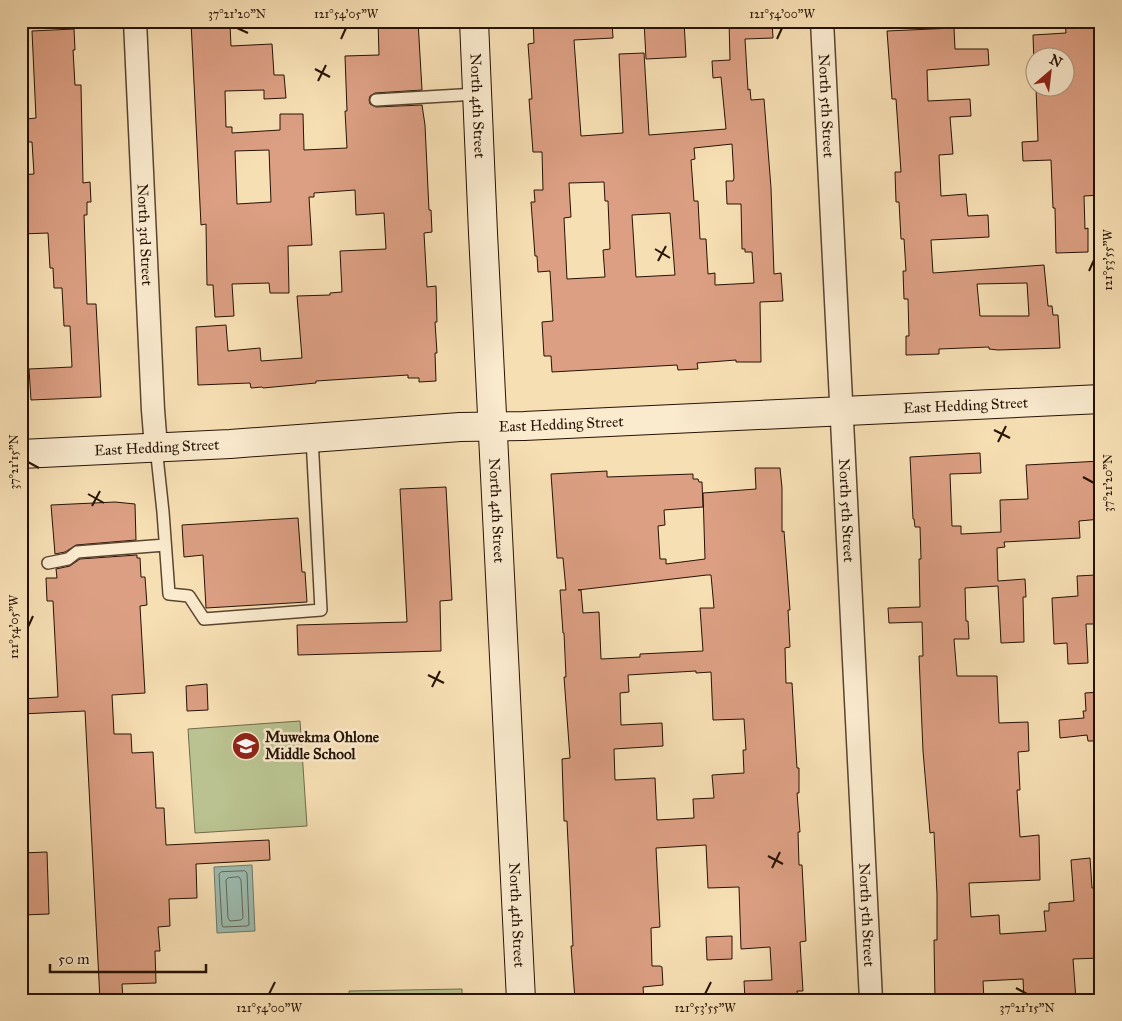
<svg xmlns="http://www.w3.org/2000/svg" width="1122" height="1021" viewBox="0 0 1122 1021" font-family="'IM FELL Great Primer',serif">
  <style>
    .green { fill: #b9c290; stroke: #706a4a }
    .water { fill: #9dbcb0; stroke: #6d786b }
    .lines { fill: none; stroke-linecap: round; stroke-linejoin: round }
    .shore { stroke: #62675a; stroke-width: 1 }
    .building { fill: #dc9f83; stroke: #261204; fill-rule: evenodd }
    .service-casing { stroke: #5a4530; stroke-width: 14 }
    .minor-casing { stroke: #5a4530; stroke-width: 25 }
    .secondary-casing { stroke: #261204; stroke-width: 30 }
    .service { stroke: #faeace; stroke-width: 11 }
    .minor { stroke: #faeace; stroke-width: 22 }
    .secondary { stroke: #faeace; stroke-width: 28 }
    .ticks { fill: none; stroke: #261204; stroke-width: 2 }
    .labels { text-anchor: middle; stroke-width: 5; stroke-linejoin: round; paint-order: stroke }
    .street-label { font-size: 15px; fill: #261204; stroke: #faeace }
    .poi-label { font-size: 15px; font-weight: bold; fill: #261204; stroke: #faeace; text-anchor: start }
    .neatline { fill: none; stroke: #261204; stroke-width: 2 }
    .ticks-label { font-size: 12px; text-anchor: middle; fill: #261204 }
  </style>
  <rect width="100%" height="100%" fill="#f7dfb4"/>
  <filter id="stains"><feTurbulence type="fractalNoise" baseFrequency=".004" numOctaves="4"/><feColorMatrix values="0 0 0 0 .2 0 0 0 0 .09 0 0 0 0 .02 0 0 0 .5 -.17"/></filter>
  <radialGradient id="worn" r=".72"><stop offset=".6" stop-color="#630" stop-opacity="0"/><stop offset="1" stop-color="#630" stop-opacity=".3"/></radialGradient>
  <!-- green -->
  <path class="green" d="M300,721L307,826L195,833L188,729Z
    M462,989V1000H350L349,991Z"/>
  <!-- water -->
  <path class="water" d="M252,865L255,931L217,933L214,867Z"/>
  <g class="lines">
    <!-- shore -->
    <path class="shore" d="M245,871L247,873L249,925L247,926L223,927L222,925L219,874L221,872Z
      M239,877L241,880L243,918L241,920L230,921L228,918L226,880L228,878Z"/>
  </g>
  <!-- building -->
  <path class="building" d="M223,21V25H230L231,46L272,44L274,75H284L286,98L264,99V90L225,91L226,127H232V133L280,130V114H303L304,150L347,148L345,111H347L345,56L379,55L378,21H418L422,90L375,93L370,96L369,100L370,104L376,107L422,105L425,125L429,210H431L432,232L424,233L427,287L436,286L437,322H435L437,353H435L436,381L419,382V378H408V375L316,381V383L263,388L262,387L251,388L250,383L198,385L196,327L226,325L228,351L260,348L261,361L302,358L297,296L330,295V293L342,292L340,251L386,249L384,213L356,215L355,190L314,193V197H309L312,245L288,246L289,293H270L269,283L232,284L234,316L215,317L213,285H207L206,224L201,225L191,22ZM269,150L271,202L237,204L235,151Z
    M533,21H612L613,38L574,40L581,136L623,133L619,54L644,53L649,135L726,129L721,77L713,78L712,61L730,60L729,21H772L773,38L745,39L748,90L750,89L751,100L764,99L771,188L774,274L781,273L783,301L760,302L761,362H736V360L697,363L698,369L678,370L677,365L552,372L551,356H544L542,322L553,321L550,271L538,272L537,256H535L531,202H535L534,190H543L542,152H533L529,99H532L528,44L534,43ZM732,144L734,178L733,181H726L727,204H741L742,249H745V252H752L754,283L715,285V273L708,274L706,239H700L698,201H694L691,160L695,159L694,148ZM604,182L605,201H608L610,249L603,250L605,277L567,279L564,218L571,217L569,183ZM670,213L675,275L636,277L632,215Z
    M644,21H684L686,57L646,59Z
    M1065,21H1101V195L1084,196L1085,229L1088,228V252L1056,253L1055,208H1053L1051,160L1023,161L1022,142L1038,141L1036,88H1064V58H1034V65L1033,35L1066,33Z
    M954,28L955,49H988L989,65L927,70L928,101L970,99L971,116L950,117L953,154L939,155L941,196L966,194L968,216L988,215L989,237L931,240L933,273L1044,265L1048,306H1052L1053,315H1058L1060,348L998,350L989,349V347L939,349V354L906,355V336H909L908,299H904L903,271H906L904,239H901L899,202H896L895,172H901L896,99H892L887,31ZM1027,283L1029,316H980L977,284Z
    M74,29L75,50H73L75,85H81L83,183L90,182L91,202H87V215H84L87,304H96L101,397L31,400L29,369L72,367L70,326H64L62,288H54L53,268H50L48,233L21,234V175L34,174L32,142H28L27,119L36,118L32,31Z
    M980,453L981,473L950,474L952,526H961V534L1001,532L1000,500L1028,499L1026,465L1101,461V519L1079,521L1080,538L1004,542L1005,547L997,548L998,581L1025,579L1026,597H1023L1024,642L1001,643L998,586L965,588L966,621H968L969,639H954L957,676H997L999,723L1028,722L1029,751L1018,752L1020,790H1017L1020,837L1039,835L1040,880L969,883L971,917L999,915L1000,934L1046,931L1044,911H1049V903L1074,901L1071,860L1090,858L1092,888L1101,887V958L1073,959L1076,1000H1024L1023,979L983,981L984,1000H935L934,940H937V894L934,832L930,833L923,751L919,656H923L922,622L889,623L888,608L920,607L919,559H921L920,527H915L914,519H913L910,457Z
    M755,468H780L782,488V532L784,531L790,610H788L790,647L785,648L786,683H792L797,768H799V793H797L800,832H798L799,865H802L806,941L800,942L803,991H797L798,999L745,1000L744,981L772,980L770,947L741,949L739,887L708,888L706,845L656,848L660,927L651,928L652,966H660L662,967L663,985L643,987L644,1000H575L571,946H573L570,883L567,821H564L562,759L570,758L564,677H566L564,633H563L560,590H566L563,558H557L551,474L607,471V477L693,474V479H698L699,482H702L703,507L664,510L665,525L658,526L660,559H666V564L705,559L703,493L756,489ZM707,575H711L714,608H700L703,651L640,654V657L601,659L599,612L583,613L581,590H578ZM696,671V673L711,672L713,720L744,719L746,750H743L744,773L712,775L714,798L693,799L694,818L657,820L655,778L615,780L614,749L663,746L662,723L621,725L620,693L629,692L628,675Z
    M446,487L452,600L440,601L441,651L298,655L297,625L407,622L400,489Z
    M115,502L135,504L136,540L76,545L65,552L55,554L51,505Z
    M298,518L302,572H305L307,602L206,608L203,555L184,557L182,525Z
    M137,555V558H140L141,577H145L147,605L140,606L145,693L112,695L114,734H131L132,753L153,752L156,808H164L166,845L269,840L270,860L196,864L197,898L169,899L170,926L158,927L160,951H155L156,983L122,984L123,999L100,1000L85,711L21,714V699L58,697L53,601H47L46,578H57L56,569L70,566L80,559Z
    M1096,575L1097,599H1101V624H1086L1088,663L1068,664L1067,643L1054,644L1052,598L1078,596L1077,576Z
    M207,684L208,710L187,711L186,686Z
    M1101,692V741H1088L1087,735L1060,738L1059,720L1084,718L1083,711H1086L1085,693Z
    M47,852L49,914L23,915L21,853Z
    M732,936V959L707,960L706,937Z"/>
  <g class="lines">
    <defs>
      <path id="service" d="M376,100L477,94
        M156,447L163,512L169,594L189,596L204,619L321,610L312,438
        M48,563L68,559L77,552L165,545"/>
      <g id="minor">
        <path id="s1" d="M135,21L153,410L156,447"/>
        <path id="s2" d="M822,21L871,1000"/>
      </g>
      <g id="secondary">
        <path id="s3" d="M474,21L483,233L521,1000"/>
        <path id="s4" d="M21,454L230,444L460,427L524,426L1101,399"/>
      </g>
    </defs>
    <!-- service casing -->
    <use href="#service" class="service-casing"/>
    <!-- minor casing -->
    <use href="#minor" class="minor-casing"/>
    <!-- secondary casing -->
    <use href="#secondary" class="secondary-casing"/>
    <!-- service -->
    <use href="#service" class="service"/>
    <!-- minor -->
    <use href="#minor" class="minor"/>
    <!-- secondary -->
    <use href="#secondary" class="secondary"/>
  </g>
  <!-- ticks -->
  <path class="ticks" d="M237,28L248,33M341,39L346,28M777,39L782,28M315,69L330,77M318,81L326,65M655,249L670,258M658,261L666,246M1089,271L1094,260M994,430L1010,438M998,442L1006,426M28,462L39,468M1083,477L1094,483M88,494L104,503M92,506L100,491M28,627L33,616M428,675L444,683M432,687L440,671M768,856L783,864M772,868L780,852M1016,988L1027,994M269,994L275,982M705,994L711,982"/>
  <!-- icons -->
  <defs>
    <symbol id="school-disc" viewBox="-11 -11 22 22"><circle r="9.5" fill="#8f2418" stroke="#faeace"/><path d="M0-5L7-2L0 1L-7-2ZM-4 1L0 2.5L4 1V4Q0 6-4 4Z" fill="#fff"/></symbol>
  </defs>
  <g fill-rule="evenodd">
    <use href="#school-disc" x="230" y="730" width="32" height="32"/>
  </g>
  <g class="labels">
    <!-- street labels -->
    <g class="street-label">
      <text dy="5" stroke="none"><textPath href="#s3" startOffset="85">North 4th Street</textPath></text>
      <text dy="5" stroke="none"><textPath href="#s2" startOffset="85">North 5th Street</textPath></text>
      <text dy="5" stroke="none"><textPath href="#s1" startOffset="214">North 3rd Street</textPath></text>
      <text dy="5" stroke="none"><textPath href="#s4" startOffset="946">East Hedding Street</textPath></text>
      <text dy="5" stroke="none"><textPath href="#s4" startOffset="541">East Hedding Street</textPath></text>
      <text dy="5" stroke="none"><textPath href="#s4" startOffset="136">East Hedding Street</textPath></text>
      <text dy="5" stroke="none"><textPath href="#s2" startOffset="490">North 5th Street</textPath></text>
      <text dy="5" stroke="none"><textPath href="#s3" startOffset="490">North 4th Street</textPath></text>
      <text dy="5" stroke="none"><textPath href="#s3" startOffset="895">North 4th Street</textPath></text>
      <text dy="5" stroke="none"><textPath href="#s2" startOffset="895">North 5th Street</textPath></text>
    </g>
    <!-- poi labels -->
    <g class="poi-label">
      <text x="265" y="742">Muwekma Ohlone<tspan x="265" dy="17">Middle School</tspan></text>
    </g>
  </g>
  <!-- margin -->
  <rect width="1122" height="1021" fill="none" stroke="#f7dfb4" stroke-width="55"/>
  <!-- north arrow -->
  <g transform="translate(1050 72) rotate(28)"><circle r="24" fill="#faeace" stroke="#a5947d"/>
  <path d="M0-4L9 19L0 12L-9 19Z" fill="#8f2418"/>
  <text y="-8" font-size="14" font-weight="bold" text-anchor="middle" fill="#261204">N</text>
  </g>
  <!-- scale -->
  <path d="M50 964v8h156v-8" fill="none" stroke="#261204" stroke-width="2.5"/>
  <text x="58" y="964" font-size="15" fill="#261204" stroke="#faeace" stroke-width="4" paint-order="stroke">50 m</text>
  <rect x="28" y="28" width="1066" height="966" class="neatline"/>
  <g class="ticks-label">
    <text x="237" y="18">37°21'20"N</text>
    <text x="346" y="18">121°54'05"W</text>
    <text x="782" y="18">121°54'00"W</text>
    <text transform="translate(1108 260) rotate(-90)" y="4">121°53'55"W</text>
    <text transform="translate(14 462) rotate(-90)" y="4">37°21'15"N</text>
    <text transform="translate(1108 483) rotate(-90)" y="4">37°21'20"N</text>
    <text transform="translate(14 627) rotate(-90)" y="4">121°54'05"W</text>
    <text x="269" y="1012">121°54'00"W</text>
    <text x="705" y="1012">121°53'55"W</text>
    <text x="1027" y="1012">37°21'15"N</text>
  </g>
  <rect width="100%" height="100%" filter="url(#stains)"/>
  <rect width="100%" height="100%" fill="url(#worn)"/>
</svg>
